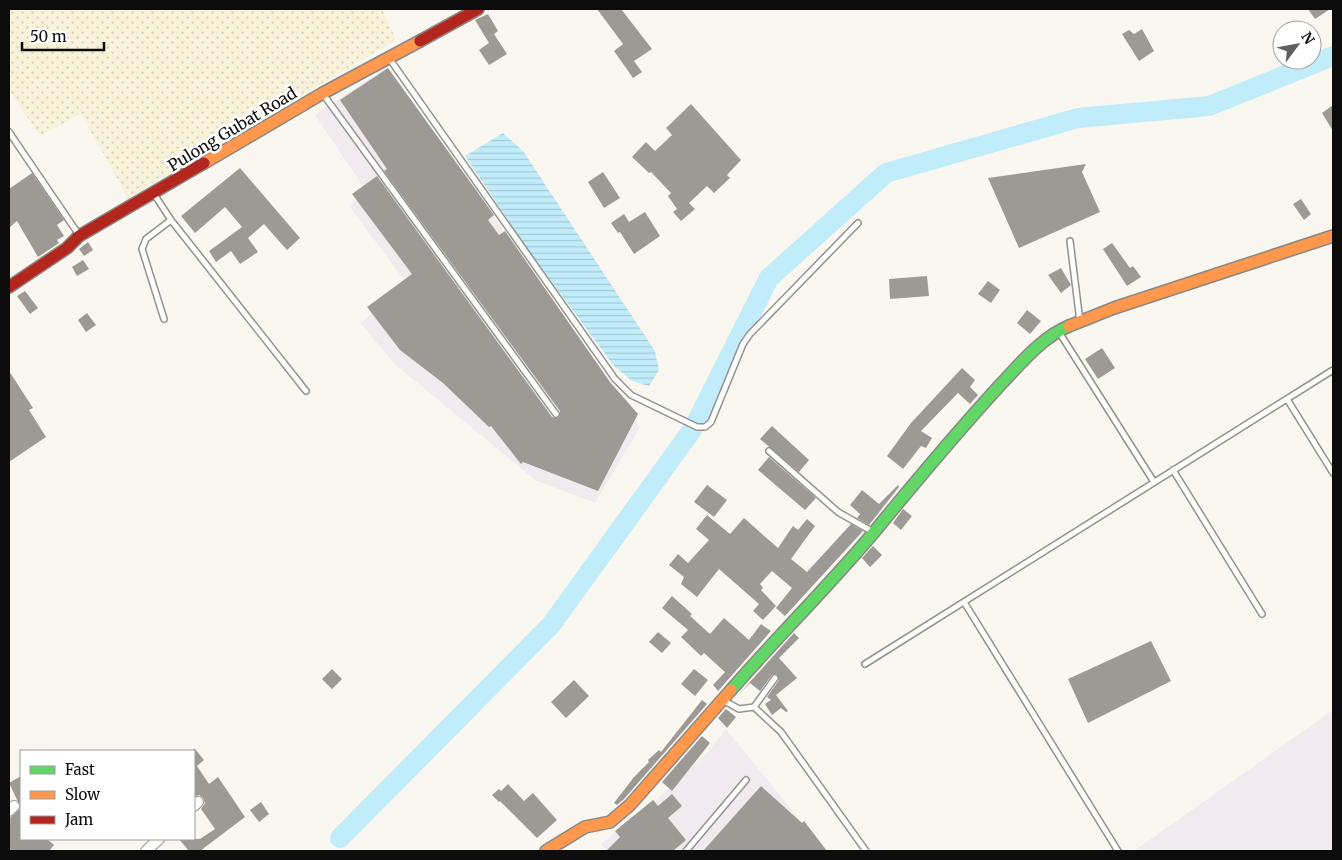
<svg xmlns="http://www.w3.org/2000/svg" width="1342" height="860" viewBox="0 0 1342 860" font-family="Merriweather,serif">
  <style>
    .industrial { fill: #f1eaee }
    .farmland { fill: url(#farmland-dots) }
    .water { fill: url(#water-rules) }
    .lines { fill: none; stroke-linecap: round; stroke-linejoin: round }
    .river { stroke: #c1ecf9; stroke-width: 20 }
    .building { fill: #9d9a96 }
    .lane-casing { stroke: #93928f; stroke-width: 8 }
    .street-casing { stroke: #93928f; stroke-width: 12 }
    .fast-casing { stroke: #8a8885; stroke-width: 14 }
    .slow-casing { stroke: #8a8885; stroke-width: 14 }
    .jam-casing { stroke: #8a8885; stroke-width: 14 }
    .lane { stroke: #fefefd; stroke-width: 5 }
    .street { stroke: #fefefd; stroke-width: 10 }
    .fast { stroke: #63d668; stroke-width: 11 }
    .slow { stroke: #ff974d; stroke-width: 11 }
    .jam { stroke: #b3261e; stroke-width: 11 }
    .labels { text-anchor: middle; stroke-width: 5; stroke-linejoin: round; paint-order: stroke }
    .street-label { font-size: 16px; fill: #0c0c0c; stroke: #fff }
  </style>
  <defs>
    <pattern id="farmland-dots" width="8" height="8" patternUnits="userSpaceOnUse" patternTransform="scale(1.25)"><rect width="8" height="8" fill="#f9f2da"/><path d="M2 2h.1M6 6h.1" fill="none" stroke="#d4ceba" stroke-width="1.8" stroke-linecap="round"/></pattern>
    <pattern id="water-rules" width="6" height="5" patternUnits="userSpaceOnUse" patternTransform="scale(1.25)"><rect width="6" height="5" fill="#c1ecf9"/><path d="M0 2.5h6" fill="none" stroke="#a5c9d4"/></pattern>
  </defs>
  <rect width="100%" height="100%" fill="#faf7f0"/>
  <!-- industrial -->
  <path class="industrial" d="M386,68L465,176L640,427L595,503L535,480L396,365L360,323L408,285L349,206L367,192L315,115Z
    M1333,710V851H1134Z
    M726,729L825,851H607L601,844L654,802L706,754Z"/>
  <!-- farmland -->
  <path class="farmland" d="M9,9H382L396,40L128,198L81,114L40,136L9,90Z"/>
  <!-- water -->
  <path class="water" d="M503,133L523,151L655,351L659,370L649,386L632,381L614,366L529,251L465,156Z"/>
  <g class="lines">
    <!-- river -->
    <path class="river" d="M697,421L769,278L886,173L1078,118L1209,106L1333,56
      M340,838L551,625L692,430"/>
  </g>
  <!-- building -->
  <path class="building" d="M597,9H621L652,49L634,61L642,72L633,78L614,51L623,44Z
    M1308,9H1330L1315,19Z
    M488,14L498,31L494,34L507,54L489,65L479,50L489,43L475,20Z
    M1142,29L1154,51L1139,61L1122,34L1129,30L1134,34Z
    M388,68L494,215L488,220L499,235L505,231L610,382L638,414L598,491L523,462L521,464L491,426L489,427L443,383L400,350L367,307L412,274L352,194L377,176L552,417L556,418L560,416V411L384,171L387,169L340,100Z
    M691,104L741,160L727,175L730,178L714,193L707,186L689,203L695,209L681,221L673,212L677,209L668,196L671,193L651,172L649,173L632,157L646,142L655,151L672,135L666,128Z
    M1333,105V131L1322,113Z
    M1086,164L1082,172L1100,212L1019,248L988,178Z
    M240,168L300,238L287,250L264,224L248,238L258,252L240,264L231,251L216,262L209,251L242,227L225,207L195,233L181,216Z
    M603,172L620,198L604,208L588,182Z
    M32,173L64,220L57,225L64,236L57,240L59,243L38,257L17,221L9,228V189Z
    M1301,199L1311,214L1304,220L1293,204Z
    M645,212L660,236L634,254L620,232L618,233L611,223L624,214L629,222Z
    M88,242L93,250L84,256L79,249Z
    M1112,243L1130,268L1133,266L1141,277L1127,286L1103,249Z
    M83,260L89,269L77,276L72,267Z
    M1061,268L1071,285L1061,293L1048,275Z
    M927,276L929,296L890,299L889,279Z
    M988,281L1000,290L991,303L978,294Z
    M25,291L38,308L30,314L17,296Z
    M1027,310L1041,321L1030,334L1017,323Z
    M87,313L96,325L86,332L78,320Z
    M1102,348L1115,368L1098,379L1085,359Z
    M962,368L975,380L970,387L978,395L970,404L958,393L921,431L932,438L926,448L921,446L903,469L887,456L911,423Z
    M9,371L33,408L29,410L46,437L9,462Z
    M772,426L809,460L799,472L760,439Z
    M769,457L816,498L805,510L758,470Z
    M707,485L727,500L714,517L694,502Z
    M898,485L899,487L869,525L857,518L860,514L850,505L862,490L879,504Z
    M903,509L912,516L901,530L893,523Z
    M707,515L730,534L744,518L778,548L793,526L798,530L807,519L815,526L791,559L807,572L851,524L863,531L785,616L776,608L792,588L772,571L760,584L763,588L761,590L776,606L763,620L753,611L759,604L719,569L697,597L681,584L684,577L669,565L678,554L688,563L709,540L696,529Z
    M873,546L882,555L870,567L862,558Z
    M672,596L692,614L690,616L710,634L724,618L749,640L761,624L771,631L718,691L713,685L725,672L704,653L701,656L681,637L688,630L662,608Z
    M658,632L671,643L662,653L649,642Z
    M794,633L799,638L779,658L797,678L776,695L788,711L786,712L781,708L772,715L765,704L771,700L767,697L779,680L777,674L772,675L760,691L750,683L740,693Z
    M1151,641L1171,681L1088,723L1068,679Z
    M332,669L342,679L332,689L322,679Z
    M694,669L708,680L695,696L681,684Z
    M574,680L589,696L566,718L551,702Z
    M702,700L707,704L624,799L617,805L614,803L634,777L649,762L648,760L659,750L661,752Z
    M726,709L736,717L727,728L718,718Z
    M702,736L710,743L672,791L662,782Z
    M194,748L204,760L197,766L209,784L218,777L245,817L200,851H189L179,839H200L215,829L201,809L205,803L203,798L199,795L194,797Z
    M21,776V839H47L54,845L49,851H9V819L21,808L9,783Z
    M508,784L524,801L533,793L557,820L537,838L500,801L499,802L492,795L499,789L501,791Z
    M761,786L802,823L804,821L827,851H703Z
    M672,794L682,806L668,818L686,840L673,851H606L620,837L615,831L653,800L658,806Z
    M261,802L269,814L259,822L250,810Z"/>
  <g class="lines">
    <defs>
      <path id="lane" d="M389,58L615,379L631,395L697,427H705L711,422L743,344L750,334L858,223
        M323,94L556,414
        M9,132L79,235
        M154,194L171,220L306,391
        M1070,241L1080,322
        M164,319L142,249L146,239L171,220
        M1059,332L1154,482
        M1287,399L1333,473
        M769,451L838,512L873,532
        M1173,470L1262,614
        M964,602L1118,851
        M865,664L1333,370
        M723,700L739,709L754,707L781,732L866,851
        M754,707L775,678
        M686,851L746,780"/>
      <path id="street" d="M194,806L198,802
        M9,811L14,806
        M146,851L159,839"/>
      <path id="fast" d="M731,690C778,636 829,586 875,531C916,481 957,432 1001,384C1020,364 1042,337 1069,326"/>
      <path id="slow" d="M204,163L323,93L420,41
        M1069,326L1114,308L1333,236
        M546,851L585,827L610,822L630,805L731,690"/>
      <path id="jam" d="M420,41L478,9
        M9,287L67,248L79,236L204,163"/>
    </defs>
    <!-- lane casing -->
    <use href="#lane" class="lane-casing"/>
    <!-- street casing -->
    <use href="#street" class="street-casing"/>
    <!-- fast casing -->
    <use href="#fast" class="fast-casing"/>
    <!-- slow casing -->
    <use href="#slow" class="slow-casing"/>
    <!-- jam casing -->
    <use href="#jam" class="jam-casing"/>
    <!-- lane -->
    <use href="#lane" class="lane"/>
    <!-- street -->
    <use href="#street" class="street"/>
    <!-- fast -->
    <use href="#fast" class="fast"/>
    <!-- slow -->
    <use href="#slow" class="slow"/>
    <!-- jam -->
    <use href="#jam" class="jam"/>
  </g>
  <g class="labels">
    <!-- street labels -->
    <g class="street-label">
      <text transform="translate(232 129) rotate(-31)" y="6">Pulong Gubat Road</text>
    </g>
  </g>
  <!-- border -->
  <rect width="1342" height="860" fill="none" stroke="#0c0c0c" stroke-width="20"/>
  <!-- legend -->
  <rect x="20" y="750" width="175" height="90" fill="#ffffff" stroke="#9e9e9e"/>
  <rect x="30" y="766" width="25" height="8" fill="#63d668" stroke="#9e9e9e"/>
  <text x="65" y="775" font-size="15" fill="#0c0c0c">Fast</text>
  <rect x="30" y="791" width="25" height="8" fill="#ff974d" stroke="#9e9e9e"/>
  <text x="65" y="800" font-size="15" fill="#0c0c0c">Slow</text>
  <rect x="30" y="816" width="25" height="8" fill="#b3261e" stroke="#9e9e9e"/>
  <text x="65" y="825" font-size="15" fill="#0c0c0c">Jam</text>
  <!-- north arrow -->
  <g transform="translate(1297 45) rotate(58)"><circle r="24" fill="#ffffff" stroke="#9e9e9e"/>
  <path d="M0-4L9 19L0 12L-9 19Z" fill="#5f5e5c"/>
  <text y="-8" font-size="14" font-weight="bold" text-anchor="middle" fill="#0c0c0c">N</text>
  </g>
  <!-- scale -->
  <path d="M22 42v8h82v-8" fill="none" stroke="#0c0c0c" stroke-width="2.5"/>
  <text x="30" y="42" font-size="15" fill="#0c0c0c" stroke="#ffffff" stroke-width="4" paint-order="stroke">50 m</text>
</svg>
